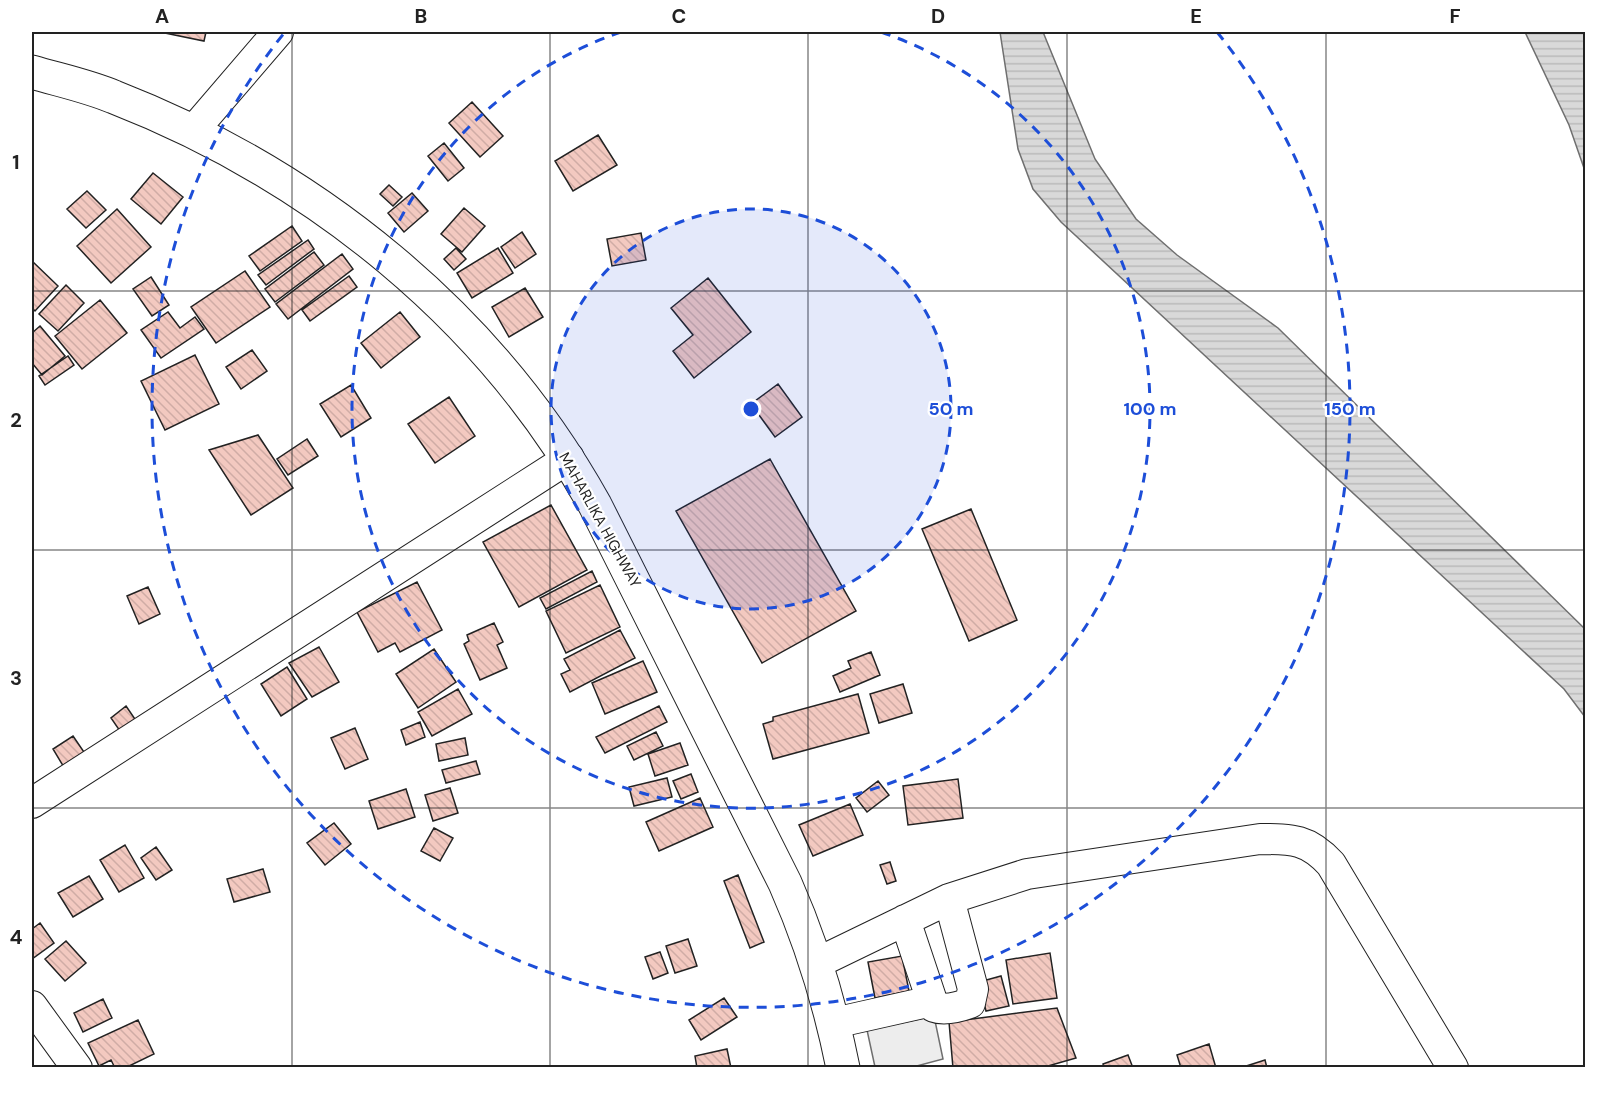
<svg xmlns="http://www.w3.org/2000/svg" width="1617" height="1099" viewBox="0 0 1617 1099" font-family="'DM Sans',sans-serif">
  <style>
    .parking { fill: #ededed; stroke: #6f6f6f; stroke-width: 1.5 }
    .water { fill: url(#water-rules); stroke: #6f6f6f; stroke-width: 1.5 }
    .building { fill: url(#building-back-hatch); stroke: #222; stroke-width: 1.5 }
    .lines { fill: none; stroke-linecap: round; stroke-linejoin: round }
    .minor-casing { stroke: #222; stroke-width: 32 }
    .major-casing { stroke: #222; stroke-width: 35 }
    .minor { stroke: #fff; stroke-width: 30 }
    .major { stroke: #fff; stroke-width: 33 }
    .grid { fill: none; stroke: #222; stroke-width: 1.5; stroke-opacity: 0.55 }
    .ring { fill: none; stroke: #1d4ed8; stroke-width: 3; stroke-dasharray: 10 8 }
    .labels { text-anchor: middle; stroke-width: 4.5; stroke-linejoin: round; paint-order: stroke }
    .street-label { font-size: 15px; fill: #222; stroke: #fff }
    .centre { fill: #1d4ed8; stroke: #fff; stroke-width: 3 }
    .ring-label { font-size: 18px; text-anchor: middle; font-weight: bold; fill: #1d4ed8; stroke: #fff; stroke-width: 4.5; stroke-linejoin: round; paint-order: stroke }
    .neatline { fill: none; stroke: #222; stroke-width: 2 }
    .grid-label { font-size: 20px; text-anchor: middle; font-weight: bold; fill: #222 }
  </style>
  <defs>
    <pattern id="water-rules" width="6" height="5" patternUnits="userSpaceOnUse" patternTransform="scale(1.5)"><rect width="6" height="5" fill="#d9d9d9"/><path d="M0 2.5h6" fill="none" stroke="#bababa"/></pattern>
    <pattern id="building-back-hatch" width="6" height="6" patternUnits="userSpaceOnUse" patternTransform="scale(1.5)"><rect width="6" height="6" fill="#f3c9c0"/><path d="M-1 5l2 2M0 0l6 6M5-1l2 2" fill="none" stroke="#d0aca5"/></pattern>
  </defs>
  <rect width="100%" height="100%" fill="#fff"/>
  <!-- parking -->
  <path class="parking" d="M934,1016L943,1059L913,1067H875L867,1030Z"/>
  <!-- water -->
  <path class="water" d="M1000,32H1043L1095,159L1136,219L1177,255L1278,328L1585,629V717L1564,689L1061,222L1033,189L1018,149Z
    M1525,32H1585V171L1569,125Z"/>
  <!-- building -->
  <path class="building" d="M160,32H206L204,41Z
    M472,102L503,136L480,157L449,123Z
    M598,135L617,165L573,191L555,161Z
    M444,143L464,168L448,181L428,156Z
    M153,173L183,197L161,224L131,199Z
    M389,185L402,197L393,206L380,194Z
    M87,191L106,210L86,228L67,209Z
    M412,193L428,211L404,232L388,213Z
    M464,208L485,226L462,252L441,234Z
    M117,209L151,247L111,283L77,246Z
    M292,226L302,241L260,271L249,256Z
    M522,232L536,254L515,268L501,247Z
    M641,233L646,260L612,266L607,239Z
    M308,240L314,249L266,285L258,275Z
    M456,248L466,259L454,270L444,259Z
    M498,248L513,273L472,298L457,273Z
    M314,252L324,265L275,302L265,289Z
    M342,254L353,269L288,319L276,304Z
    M32,261L58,286L35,311L32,308Z
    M245,271L270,307L216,343L191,307Z
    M349,276L357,287L310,321L302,310Z
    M151,277L169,305L152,316L133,289Z
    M708,278L751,332L694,378L673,351L693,335L671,308Z
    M66,285L84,303L58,331L39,314Z
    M525,288L543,317L509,337L492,307Z
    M100,300L127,333L82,369L55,336Z
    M168,312L180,328L195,317L204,329L161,358L141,330Z
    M400,312L420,337L381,368L361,343Z
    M40,326L65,356L42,375L32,363V333Z
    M252,350L267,371L241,389L226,367Z
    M195,355L219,404L165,430L141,381Z
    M68,356L74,365L45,385L39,376Z
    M778,384L802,417L775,437L751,404Z
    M351,385L371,418L341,437L320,404Z
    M449,397L475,436L435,463L408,424Z
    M258,435L293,488L251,515L209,450Z
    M307,439L318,456L288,475L277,459Z
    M770,459L856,611L762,663L676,511Z
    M551,505L587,570L519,607L483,542Z
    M971,509L1017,620L969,641L922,529Z
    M592,571L597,582L546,609L540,598Z
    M417,582L442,630L400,652L395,643L378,652L357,612Z
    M600,585L620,627L566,653L546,611Z
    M148,587L160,614L139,624L127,596Z
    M494,623L503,642L497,645L507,668L480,680L464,644L469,641L467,635Z
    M620,630L635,658L570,692L561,674L570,670L564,659Z
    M319,647L339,682L312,697L289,663Z
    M434,649L456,682L418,708L396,674Z
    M871,652L880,675L840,692L833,676L851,668L848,661Z
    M643,661L657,692L605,714L592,683Z
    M287,667L307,699L281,716L261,684Z
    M903,684L912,713L879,723L870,694Z
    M458,689L472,714L432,736L418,712Z
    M858,694L869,733L773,759L763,724L773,721V717Z
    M126,706L137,722L122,734L111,718Z
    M659,706L667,722L605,753L596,737Z
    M420,722L425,737L406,745L401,730Z
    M355,728L368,759L345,769L331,738Z
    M656,732L663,746L634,760L627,746Z
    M73,736L86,755L65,769L53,749Z
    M465,738L468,755L439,761L436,744Z
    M680,743L688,765L655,776L648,754Z
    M476,761L480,774L446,783L442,770Z
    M691,774L698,792L681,799L673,781Z
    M667,778L672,797L634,806L629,787Z
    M958,779L963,818L908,825L903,786Z
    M878,781L889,795L867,812L856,798Z
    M450,788L458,813L433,821L425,795Z
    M406,789L415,817L378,829L369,801Z
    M700,798L713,827L659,851L646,822Z
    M850,804L863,835L813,856L799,825Z
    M334,823L351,844L325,865L307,843Z
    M434,828L453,838L440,861L421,851Z
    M125,845L144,878L119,892L100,860Z
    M156,847L172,870L156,880L141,858Z
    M890,862L896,881L887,884L880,865Z
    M263,869L270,892L234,902L227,879Z
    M738,875L764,942L750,948L724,881Z
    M89,876L103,899L73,917L58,893Z
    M40,923L54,943L32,959V929Z
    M688,939L697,966L675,973L666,946Z
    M66,941L86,963L65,981L45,959Z
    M660,952L668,973L653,979L645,957Z
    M1050,953L1057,998L1013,1004L1006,960Z
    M902,956L909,991L875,998L868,962Z
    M1001,976L1009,1006L986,1011L979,982Z
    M724,998L737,1017L701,1040L689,1020Z
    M103,999L112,1018L83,1032L74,1013Z
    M1057,1008L1076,1058L1041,1068H953L949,1022Z
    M138,1020L154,1054L125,1068H115L111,1060L99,1066L88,1043Z
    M1209,1044L1216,1068H1181L1177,1055Z
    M727,1049L731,1068H697L695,1056Z
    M1128,1055L1133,1068H1104L1103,1064Z
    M1265,1060L1267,1068H1240Z"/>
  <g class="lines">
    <defs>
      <path id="minor" d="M193,131L278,32
        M32,803L569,458
        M905,920L934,1007C945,1011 959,1007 970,1003L973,989L949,899
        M817,963L949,899L1027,874L1260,839C1293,839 1308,839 1331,864L1453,1068
        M32,1006L77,1068
        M834,1023L932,1001"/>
      <path id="major" d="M32,72C59,80 88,86 114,97C314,175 490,316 595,505L785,883C812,944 830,1003 843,1068"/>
    </defs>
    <!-- minor casing -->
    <use href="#minor" class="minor-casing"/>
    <!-- major casing -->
    <use href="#major" class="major-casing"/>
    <!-- minor -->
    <use href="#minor" class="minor"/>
    <!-- major -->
    <use href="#major" class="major"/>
  </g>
  <!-- grid -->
  <path class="grid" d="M292,32V1068M550,32V1068M808,32V1068M1067,32V1068M1326,32V1068M32,291H1586M32,550H1586M32,808H1586"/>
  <!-- distance rings -->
  <circle cx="751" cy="409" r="200" fill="#1d4ed8" fill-opacity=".12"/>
  <g class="ring">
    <circle cx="751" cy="409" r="200"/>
    <path d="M881 32A399 399 0 1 1 621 32"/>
    <path d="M1217 32A599 599 0 1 1 285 32"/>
  </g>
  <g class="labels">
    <!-- street labels -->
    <g class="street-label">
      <text transform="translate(600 520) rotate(61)" y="5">MAHARLIKA HIGHWAY</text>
    </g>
  </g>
  <circle cx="751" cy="409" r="9" class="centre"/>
  <g class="ring-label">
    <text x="951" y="415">50 m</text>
    <text x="1150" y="415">100 m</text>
    <text x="1350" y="415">150 m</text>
  </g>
  <!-- border -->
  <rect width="1617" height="1099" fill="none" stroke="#ffffff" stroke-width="66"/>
  <rect x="33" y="33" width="1551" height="1033" class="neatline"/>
  <g class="grid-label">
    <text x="162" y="23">A</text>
    <text x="421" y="23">B</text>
    <text x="679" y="23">C</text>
    <text x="938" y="23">D</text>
    <text x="1196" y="23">E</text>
    <text x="1455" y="23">F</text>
    <text x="16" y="169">1</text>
    <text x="16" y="427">2</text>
    <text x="16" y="685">3</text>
    <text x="16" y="944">4</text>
  </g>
</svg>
